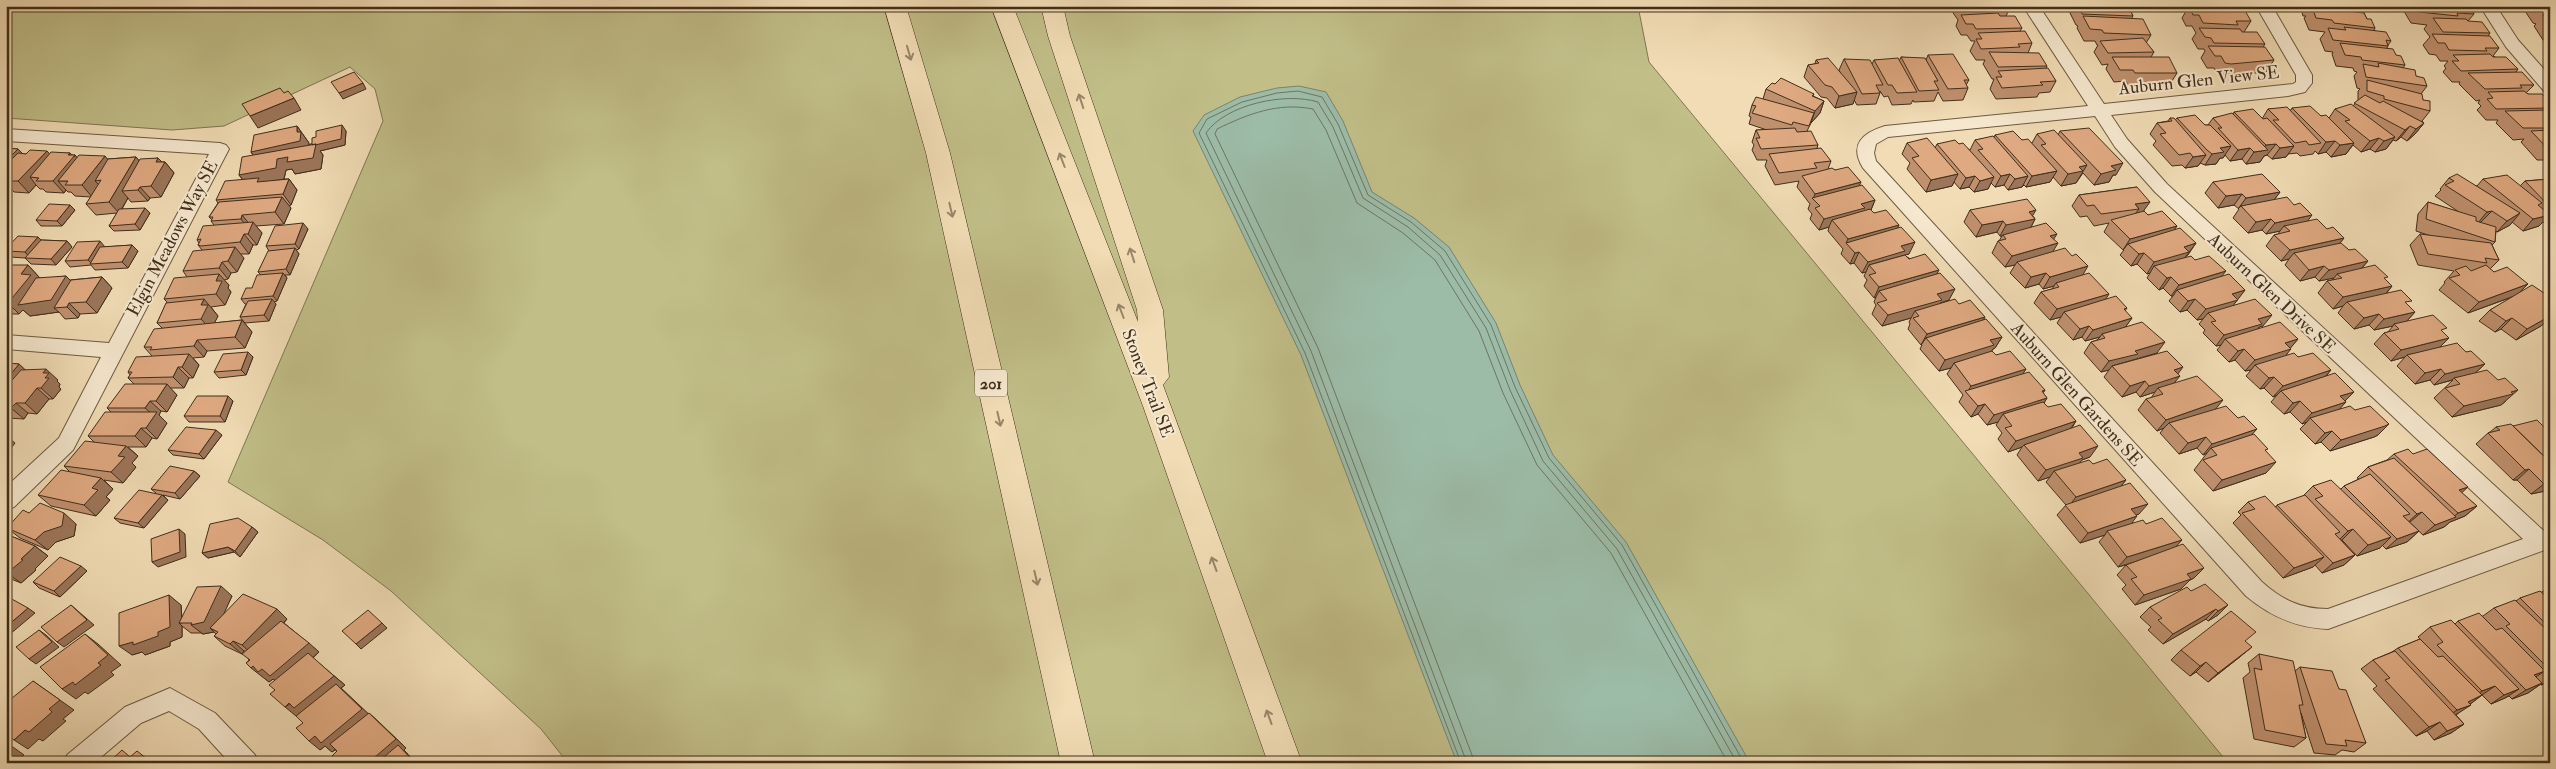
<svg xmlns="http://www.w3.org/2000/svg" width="2556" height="769" viewBox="0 0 2556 769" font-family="'IM FELL Double Pica',serif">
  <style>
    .green { fill: #c1be88; stroke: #817652 }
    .water { fill: #9cbca8; stroke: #788370 }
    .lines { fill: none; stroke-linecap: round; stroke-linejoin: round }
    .shore { stroke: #6e7562; stroke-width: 1 }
    .minor-casing { stroke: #6d5a42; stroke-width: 2 }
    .motorway-casing { stroke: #412e1b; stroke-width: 1 }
    .minor { fill: #f6e8cf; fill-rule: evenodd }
    .motorway { fill: #f1dcb5; fill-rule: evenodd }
    .wall { fill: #c0916f; stroke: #412e1b }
    .shaded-wall { fill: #9c765a; stroke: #412e1b }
    .building { fill: #dfa981; stroke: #412e1b }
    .oneway { stroke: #998568 }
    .labels { text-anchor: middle; stroke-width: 4; stroke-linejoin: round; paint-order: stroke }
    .shield { fill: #f6e8cf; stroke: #776651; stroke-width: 1 }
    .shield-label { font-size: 16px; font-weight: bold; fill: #412e1b }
    .street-label { font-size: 18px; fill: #412e1b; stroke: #f6e8cf }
  </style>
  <rect width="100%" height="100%" fill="#f1dcb5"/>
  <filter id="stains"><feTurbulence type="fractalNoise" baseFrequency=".004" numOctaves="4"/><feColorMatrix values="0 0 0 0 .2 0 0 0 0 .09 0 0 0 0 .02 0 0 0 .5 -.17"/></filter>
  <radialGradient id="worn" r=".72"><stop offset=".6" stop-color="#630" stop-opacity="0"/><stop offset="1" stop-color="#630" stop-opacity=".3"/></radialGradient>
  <!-- green -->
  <path class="green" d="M6,6H1638L1649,62L2228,763H568L541,729L391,591L323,540L228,482L383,121L375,89L350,67L224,126L172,130L6,118Z"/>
  <!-- water -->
  <path class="water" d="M1299,86L1326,92L1343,121L1372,192L1414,218L1449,247L1496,323L1520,385L1553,455L1626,542L1750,763H1457L1301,355L1193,131L1204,115L1240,97L1277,88Z"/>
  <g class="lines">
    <!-- shore -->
    <path class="shore" d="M1461,763L1305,353L1199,133L1207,119L1242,102L1277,93L1298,91L1322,97L1338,124L1368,195L1411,222L1445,251L1491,325L1515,387L1549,458L1622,545L1744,763
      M1467,763L1311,351L1206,133C1226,104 1286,92 1318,102L1333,127L1363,198L1408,227L1440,255L1486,328L1510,390L1543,461L1617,549L1737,763
      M1475,763L1318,348L1215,134L1217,129C1248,114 1278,102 1313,109L1326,130L1357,203L1403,233L1435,260L1479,331L1503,393L1537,465L1611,553L1728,763"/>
    <defs>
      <path id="minor" d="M2023,6H2039L2104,104L2293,84L2296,82V75L2256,6H2272L2312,75V83L2305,92L2288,96L2111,115L2127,139L2167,184L2545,532L2550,530V548L2328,629C2296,628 2270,616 2246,596L1863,168C1849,145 1862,133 1885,126L2088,106ZM2095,116L2115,147L2155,192L2523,539L2328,609C2301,609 2282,600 2262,582L1876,161L1874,153L1876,144L1888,137Z
        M2480,6H2496L2518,40L2550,76V92L2544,91L2506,47Z
        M6,129L220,143L226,145L229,149L73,450L14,507L6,510V487L59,438L101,357L6,349V335L109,343L209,154L6,141Z
        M170,688L215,713L255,755L258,763H230L199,729L169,711L141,723L94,763H64L67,755L125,707Z"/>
      <path id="motorway" d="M884,6H906L950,153L1095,763H1061L926,153Z
        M991,6H1013L1138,322L1137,310L1048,36L1041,6H1063L1070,36L1163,310L1169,377L1163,385L1302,763H1268L1143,406Z"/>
    </defs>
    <!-- minor casing -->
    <use href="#minor" class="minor-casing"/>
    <!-- motorway casing -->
    <use href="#motorway" class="motorway-casing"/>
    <!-- minor -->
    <use href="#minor" class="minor"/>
    <!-- motorway -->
    <use href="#motorway" class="motorway"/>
  </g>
  <!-- wall -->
  <path class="wall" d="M1949,6H2011L2006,16L2022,28L2020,31L2032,43L2028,53L2047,66L2046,68L2056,81L2050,92L2039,93L2037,97L1996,99L1990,89L1994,79H1992L1983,64L1985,60H1976L1970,51L1975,41H1971L1967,35H1961L1956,26L1958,20L1949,7Z
    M2073,6H2128L2133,16L2131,19L2151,35L2146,43L2154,52L2151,57L2177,73L2170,84L2128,85L2126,81L2114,82L2106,69L2108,64L2102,65L2094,52L2098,45H2097L2095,41H2084L2077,28L2078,26L2076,25L2070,13Z
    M2177,6H2242L2241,9L2251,21L2244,32L2265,44L2263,47L2274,60L2266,72L2224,76L2218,74L2214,68H2207L2201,58L2205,51L2204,49H2198L2192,39L2196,33L2192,26H2186L2182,18L2185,13L2183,9H2178Z
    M2300,6H2368L2364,13L2367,19L2375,28L2374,30L2391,41L2388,45V46L2387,48L2396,55L2405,65L2403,68L2416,76L2427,86L2421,94L2423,100L2430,111L2422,121L2424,123L2415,134L2407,141L2401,137L2396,141L2393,140L2386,149L2375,152L2370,149L2361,152L2353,145L2346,154L2331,157L2326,152L2318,154L2315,151L2313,154L2300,156L2297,153L2288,154L2286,157L2272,159L2267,155L2264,156L2260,162L2246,164L2242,159L2230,161L2225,155L2223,158H2220L2216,164L2205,165L2200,163L2198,166L2185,168L2182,165L2172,166L2153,145L2156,141L2150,134L2157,123L2168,121L2170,118L2175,120L2177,118L2205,125H2208L2213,118L2233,114L2234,112L2262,119L2268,109L2291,110L2292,108L2329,118L2335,109L2353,106L2358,100V91L2360,89L2357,88L2354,76L2357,72L2354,71L2353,68L2336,66L2332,54L2333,52L2325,51L2320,39L2325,32L2309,30L2304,18L2306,16H2303Z
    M2401,6H2469L2474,14L2468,21L2490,33L2488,36L2499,48L2493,56L2518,69L2516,72L2534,85L2526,93L2528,94L2550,103V160H2537L2521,142L2524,139L2513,140L2496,123L2498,120H2486L2477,110L2481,106L2478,103L2480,100L2476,101L2459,84L2460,82H2452L2443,72L2446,68L2444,66L2448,61H2440L2436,55L2429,54L2423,45L2430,37L2424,29L2427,25L2411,23L2402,8L2404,7Z
    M2529,6H2550V40H2543L2534,26L2536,24L2533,23L2525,11Z
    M1928,55L1969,80L1966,85L1968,88L1963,100L1943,101L1938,92L1934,101L1914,102L1913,100L1911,104L1892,105L1888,96L1884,97L1880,91V93L1876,104L1857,105L1854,100L1853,104L1835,108L1827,98L1821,97L1804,77L1808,65L1815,64L1816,60L1841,74L1839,70L1844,59L1872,64L1874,60L1899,61L1901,57L1926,60Z
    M1775,84L1814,94L1813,96L1824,101L1820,113L1811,123L1807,131L1818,145L1817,148L1831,161L1828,169L1835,170L1860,185L1875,200L1871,210L1874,213L1899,225L1897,228L1909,254L1904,255L1936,275L1949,300L1940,304H1959L1985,317L1983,320L2002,337L1995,348L1993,349L1991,352L1996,355L2026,369L2023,373L2045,390L2043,393L2047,398L2044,403L2048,407L2076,421L2072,428L2090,457L2082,460L2079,463L2093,464L2126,480L2121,486L2139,514L2136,515L2131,523L2146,524L2182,540L2176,546L2194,578L2190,580L2181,589L2135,605L2122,589L2126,585L2117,575L2126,565L2118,567L2099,542L2105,535L2080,543L2057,515L2066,505L2046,482L2050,477L2038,481L2017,455L2022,447L2008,452L1998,439L2002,433L1996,425L1998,422L1987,425L1978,414L1971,417L1959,402L1963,395L1947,374L1951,368L1939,371L1920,349L1922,345H1921L1908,329L1910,324L1909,322L1911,318L1882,326L1872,314L1876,305L1874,302L1876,297L1874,298L1864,286L1867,280L1864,276L1866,272L1862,273L1854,263L1850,264L1841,254L1843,249L1828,231L1829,227L1819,230L1810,219L1812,214L1808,209L1810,204L1797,187L1799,181L1775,185L1765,166L1767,160H1757L1752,150L1754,145L1752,142L1756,130H1767L1749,124L1751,117L1749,116L1752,105L1763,99L1766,89Z
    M297,126L309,143L308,145L346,131L345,145L320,151L323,155L321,169L295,174L292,169L286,170L284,179H289L297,190L291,205L289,206L291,208L284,224L256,226L262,233L257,245H253L249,254H240L244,258L237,272L231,273L228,279L224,280L229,285L228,288L231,292L225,305L211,307L218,316L214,323L242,320L252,332L245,348L207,351L204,357L193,358L199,365L193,378H189L184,388H170L177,395L167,412L161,411L159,415L167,423L157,439L152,438L146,447H128L138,456L132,463L136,467L123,483L104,480L113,489L106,497L110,500L96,516L51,506L38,495L70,472L64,466L94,442L88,436L111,412L107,408L134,384L128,378L130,375L128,372L152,356L144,347L162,328L157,323L167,302L164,299L187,277L183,271L202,250L198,245L199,243L197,240L214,225L211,221L212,220L209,217L218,203L216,200L243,180L239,175L253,155L251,152Z
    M2060,131L2116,175H2113L2109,182L2094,185L2083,173L2076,183L2061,186L2053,177L2050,182L2026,187L2024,185L2022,187L2008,190L2004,185L1995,187L1991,183L1988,189L1974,192L1969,187L1960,189L1954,182L1952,186L1926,192L1907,169L1910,163L1902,154L1907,143L1935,148L1937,144H1959L1970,150L1975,140L1994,137L1995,135L2022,140L2032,143L2037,134L2058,135Z
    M6,148L18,149L23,154H50L70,153L72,155H75L77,158L108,159L136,157L139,161L158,158L162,162H165L174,173L161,197L150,198L148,201L131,202L128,198L122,209L150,213L140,230L114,231L109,226L117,213L96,215L86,204L91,197L75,196L71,192H68L66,190L64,193L46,192L43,189H40L36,185L29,193L14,192L11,189H6Z
    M2449,178L2477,186L2483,179L2520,186L2525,181L2550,179V226H2547L2543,222L2539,226L2523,231L2512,222L2510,225L2497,232L2496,231L2495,242L2492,245L2499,260L2490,269L2494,272L2528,284L2518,293L2550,297V307L2547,309L2550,311V318L2541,326L2516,340L2501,329L2495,332L2479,321L2490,310L2515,296L2468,313L2439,290L2445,283L2444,282L2454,271L2418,265L2410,245L2420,234L2431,236L2416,231L2418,214L2428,202L2459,212L2435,196L2441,190L2440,189Z
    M2213,182L2280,192L2274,200L2308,221L2327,229L2344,238L2340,243L2349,250L2368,261L2362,268L2386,280L2392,286L2386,294L2408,305L2415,312L2406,322L2443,332L2449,338L2440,347L2466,352L2485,364L2475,373L2506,401L2501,405L2452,417L2434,398L2453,380L2434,385L2430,380L2415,384L2397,366L2405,357L2391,361L2374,344L2384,333L2388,332L2393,326L2374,330L2369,325L2354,329L2338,313L2343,306L2333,309L2318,293L2327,281L2332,280L2334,278L2319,281L2315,277L2300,281L2285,265L2289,259L2281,261L2266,246L2274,235L2278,234L2280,231L2266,234L2262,230L2248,233L2233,218L2239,209L2234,205L2218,208L2205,193Z
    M2137,187L2144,211L2148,215L2177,226L2174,230L2196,243L2188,255L2185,257L2195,260L2221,276L2245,290L2233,305L2263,326L2259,327L2258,329L2298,339L2290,348L2286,355L2298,357L2331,370L2326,376L2346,402L2339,409L2355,410L2389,424L2378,435L2374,437L2330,451L2321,442L2315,444L2300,429L2307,422L2302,424L2290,412L2284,414L2271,402L2277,395L2273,397L2264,388L2260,389L2246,376L2251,370L2245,371L2235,360L2229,362L2217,350L2221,345L2216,346L2203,333L2205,330L2199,324L2203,319L2197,320L2187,310L2180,312L2169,301L2173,296H2171L2163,288L2159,290L2147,278L2150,273L2147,274L2137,264L2131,266L2120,255L2124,250H2123L2104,232L2109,223L2094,226L2087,216L2080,217L2072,206L2079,195Z
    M70,205L75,210L62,226H41L36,220Z
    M1970,210L2033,216L2035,219L2031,227L2054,239L2053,252L2082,275L2105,300L2127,308L2125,311L2132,318L2126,326L2157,353L2139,359L2178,374L2174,383L2216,409L2251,436L2266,452V473L2213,491L2194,470L2207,453L2203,455L2197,448L2179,454L2160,433L2164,428L2157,431L2138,410L2146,399L2151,398L2155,392L2140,397L2136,392L2122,397L2104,377L2109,370L2101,372L2084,353L2091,342L2097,340L2100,337L2085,341L2082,337L2073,340L2057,323L2061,317L2050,320L2034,303L2041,292L2052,289L2054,286L2043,289L2039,284L2025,288L2010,273L2015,265L2005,267L1992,253L1998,241H1999L2002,236H2000L1997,232L1976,237L1964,222Z
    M308,229L299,249L296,250L299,254L290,275H285L287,278L277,301L274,302L276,304L269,321L245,323L240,317L246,304H245L241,299L252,288L261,275L258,272L269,251L266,246Z
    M38,237L41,240L67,241L72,247L56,265L31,264L25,258L10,257L6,254V249Z
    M132,245L138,251L128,268L95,270L91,265L70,267L65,261L105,247Z
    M28,265L39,277V278L70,280L102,277L112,288L97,313L80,314L78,318L65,319L59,312L30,316L23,310L19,314H6V271Z
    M2550,323V332L2548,325Z
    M253,357L246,375L219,378L214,372Z
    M6,363L19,364L25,370L58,380L57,381L60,384L59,387L61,389L53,399H49L37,414L28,413L24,419L8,418L6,416Z
    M233,401L225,422H189L184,416Z
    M2513,426L2548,432L2550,431V490L2531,494L2517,480H2513L2476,444L2488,433L2490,432L2496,427Z
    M222,435L204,459L173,455L168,450Z
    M2394,454H2413L2477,506L2465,516L2450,522L2444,527L2423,535L2410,523L2419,531L2407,542L2386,549L2382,545L2380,548L2357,556L2342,540H2341L2355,555L2344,565L2322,573L2315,565L2313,567L2283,578L2233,523L2241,515L2238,512L2248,502L2276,507L2277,505L2303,496L2313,486L2341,489L2344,486L2359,479L2357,478L2368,467L2387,460Z
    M194,471L200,476L180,499L163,495L168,500L144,528L120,523L114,518L156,493L151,489Z
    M29,513L76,524L74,536L56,542L48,550L20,538L7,528Z
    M252,527L258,532L240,557L234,552L208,558L202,553Z
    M6,534L35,546L48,556L35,569L36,570L21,583L6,577Z
    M87,571L60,597L39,588L33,582Z
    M2550,587V681L2541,685V684L2528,693L2512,699L2509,696L2505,698L2491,704L2482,695L2456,715L2464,724L2451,733L2434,740L2427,731L2416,736L2373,689L2377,686L2361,669L2373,660L2392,652L2398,648L2420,639L2418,637L2430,627L2455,624L2458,621L2483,616L2494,608L2516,601L2520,598L2542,592Z
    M2191,591L2228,605L2218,615L2208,621L2206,619L2163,644L2148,630L2151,627L2140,617L2150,607Z
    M232,596L223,614L277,609L287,619L284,623L319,652L313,658L345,685L341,688L368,714L369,713L379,722L406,748L404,750L408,754L337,751L335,750L332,752L325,746L320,750L303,723L300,713L296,716L275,690V680L273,679L269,682L263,677L246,663L249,660L245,651H244L242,654L225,646L214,636L216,634L214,632L203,634L201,633H191L182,626V637L170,642V646L145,655L142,652L132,655L181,605L182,619Z
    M2245,642L2241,656L2208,682L2196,672L2190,676L2171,660L2181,650Z
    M2259,654L2295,671L2300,667L2339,689L2366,743L2354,752L2342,750L2335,755L2314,753L2301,713L2306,738L2294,747L2254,739L2243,678L2250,672L2248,663Z"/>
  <!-- shaded-wall -->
  <path class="shaded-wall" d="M363,83L366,89L343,99L339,93Z
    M1857,92L1853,104L1835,108L1839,96Z
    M294,98L301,110L258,128L250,116Z
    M1824,101L1820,113L1811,123L1815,111Z
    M2424,123L2415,134L2407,141L2416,129Z
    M342,125L346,131L345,145L320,151L323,155L321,169L295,174L292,169L286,170L284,179L248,186L239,175L259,164L251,152L297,132V126L309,143L308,153L312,146Z
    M2410,126L2401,137L2396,141L2405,130Z
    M2395,137L2386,149L2375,152L2384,141Z
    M2379,138L2370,149L2361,152L2370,141Z
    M2335,141L2326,152L2318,154L2326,142Z
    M2354,143L2346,154L2331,157L2340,145Z
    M2276,144L2267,155L2264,156L2260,162L2246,164L2254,152L2262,151L2266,145Z
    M2231,146L2223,158H2220L2216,164L2205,165L2212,154L2220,148Z
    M2294,146L2286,157L2272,159L2280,148Z
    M2250,148L2242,159L2230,161L2238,150Z
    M18,149L29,160L6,179V161Z
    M47,151L57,162L39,178L30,177L36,185L29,193L18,181Z
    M70,153L74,157L75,155L85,167L68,181H58L66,190L64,193L53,181Z
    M2206,155L2198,166L2185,168L2193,157Z
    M105,156L115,168L101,180L95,181L100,186L92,197L82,185Z
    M136,157L145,168L122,191L128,198L119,213L109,202Z
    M158,158L164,164L165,162L174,173L161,197L151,186L156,162Z
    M2123,163L2116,175H2113L2109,182L2094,185L2101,174L2111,166Z
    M2087,165L2076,183L2061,186L2068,174L2079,167Z
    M2057,171L2050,182L2026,187L2032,176Z
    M1958,174L1952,186L1926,192L1931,180Z
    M2010,174L2004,185L1995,187L2001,176Z
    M1975,176L1969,187L1960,189L1966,178Z
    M2028,176L2022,187L2008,190L2015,179Z
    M1994,177L1988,189L1974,192L1980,181Z
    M289,179L297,190L291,205L283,194Z
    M1861,182L1856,193L1813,199L1815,194Z
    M140,187L150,198L148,201L138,190Z
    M2280,192L2271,204L2241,206L2238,209L2246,198Z
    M2242,194L2234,205L2218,208L2226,196Z
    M282,197L291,208L284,224L275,212Z
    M1875,200L1870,212L1832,220L1829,227L1819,230L1824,219L1861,204Z
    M2150,202L2142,213L2135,214L2139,209L2135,204Z
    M70,205L75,210L62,226L57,221Z
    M145,208L150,213L140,230L135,224Z
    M2036,210L2030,220L2035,219L2029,231L2003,235L2002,236H2000L2006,225L2029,212Z
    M2492,211L2481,222L2477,224L2487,212Z
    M2520,213L2510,225L2497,232L2507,221Z
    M242,215L251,226L253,222L262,233L257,245L248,234L249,230L241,219Z
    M2312,215L2304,226H2284L2280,231L2266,234L2275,223Z
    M2550,215L2539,226L2523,231L2533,219Z
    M2271,219L2262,230L2248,233L2256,222Z
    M2003,221L1997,232L1976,237L1982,225Z
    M303,223L308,229L299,249L295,244Z
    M1899,225L1893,236L1846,243L1848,239Z
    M2177,226L2169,237L2128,244L2123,250L2130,239Z
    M244,234L253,245L249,254L240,242Z
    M2057,234L2050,245V236Z
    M38,237L44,243L30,258L25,252Z
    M2344,238L2335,249L2294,253L2289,259L2281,261L2290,250Z
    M67,241L72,247L56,265L51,259Z
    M100,241L105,247L92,264L88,260Z
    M1915,242L1909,254L1869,265L1866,272L1862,273L1868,262L1901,246Z
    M2058,243L2051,255L2017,262L2015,265L2005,267L2012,256Z
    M2196,243L2181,263L2154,266L2150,273L2147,274L2154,262L2184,247Z
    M132,245L138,251L128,268L122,262Z
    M235,247L244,258L237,272L228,261Z
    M295,248L299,254L290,275L286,269Z
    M1859,252L1854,263L1850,264L1855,253Z
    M2144,253L2137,264L2131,266L2139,254Z
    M2368,261L2358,272L2337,274L2334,278L2319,281L2329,270Z
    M222,262L231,273L228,279L219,268Z
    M28,265L39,277L37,280L66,276L77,287L54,308L59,312L30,316L23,310L19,314L8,303L21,274Z
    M2088,266L2081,278L2056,283L2054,286L2043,289L2050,277Z
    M2324,266L2315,277L2300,281L2309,270Z
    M1939,270L1933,281L1879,291L1876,297L1874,298L1879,287Z
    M2226,271L2217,282L2177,290L2173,296H2171L2179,285Z
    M283,273L287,278L277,301L273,296Z
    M2046,273L2039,284L2025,288L2031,277Z
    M219,274L229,285L228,288L231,292L225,305L216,294V281Z
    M102,277L112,288L97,313L86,302Z
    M2171,277L2163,288L2159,290L2167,278Z
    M2528,284L2517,295L2468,313L2479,302Z
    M2392,286L2382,298L2347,302L2343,306L2333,309L2343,297Z
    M1955,289L1949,300L1940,303L1936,311H1915L1911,318L1882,326L1888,315L1937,294Z
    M2245,290L2229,311L2208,313L2203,319L2197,320L2206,309L2232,294Z
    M2109,294L2102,305L2064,312L2061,317L2050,320L2057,309Z
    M204,299L218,316L211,330L201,319V305Z
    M272,299L276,304L269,321L264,315Z
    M2195,299L2187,310L2180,312L2188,301Z
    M69,303L80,314L78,318L67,307Z
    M2550,304V307L2544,312L2545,307Z
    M2415,312L2405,323L2394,324L2393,326L2374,330L2384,319Z
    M2379,314L2369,325L2354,329L2364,318Z
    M2272,315L2263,326L2259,327L2253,335L2225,339L2221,345L2216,346L2224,335L2258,319Z
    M2550,316V318L2541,326L2516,340L2527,329Z
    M1985,317L1978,328L1926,338L1921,345L1927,334Z
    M2132,318L2124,329L2102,334L2100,337L2085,341L2093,330Z
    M2512,318L2501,329L2495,332L2506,321Z
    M242,320L252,332L245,348L235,337Z
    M2089,326L2082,337L2073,340L2080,329Z
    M2002,337L1995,348L1993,349L1988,356L1954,363L1951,368L1939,371L1945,360L1990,340Z
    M2449,338L2438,349L2407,355L2405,357L2391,361L2401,350Z
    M2298,339L2289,350L2291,349L2282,360L2255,365L2251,370L2245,371L2255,360L2285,343Z
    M197,340L207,351L204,357L194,346Z
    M2165,342L2157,353L2112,366L2109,370L2101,372L2109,361L2135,351Z
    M2244,349L2235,360L2229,362L2238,351Z
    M248,352L253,357L246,375L241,370Z
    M189,354L199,365L193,378L182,367Z
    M19,364L31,375L6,404V380Z
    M2485,364L2473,375L2454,378L2452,380L2434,385L2445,374Z
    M178,367L189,378L184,388L173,377Z
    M2183,367L2175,378L2180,376L2171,387L2158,388L2155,392L2140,397L2149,386L2174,370Z
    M46,369L58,380L57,381L60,384L59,387L61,389L53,399L41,388L43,373Z
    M2026,369L2019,380L1967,393L1971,386Z
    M2441,369L2430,380L2415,384L2425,373Z
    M2331,370L2321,381L2281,391L2277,395L2273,397L2283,386Z
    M2274,377L2264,388L2260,389L2269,378Z
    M2145,381L2136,392L2122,397L2130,386Z
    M167,384L177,395L167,412L156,401Z
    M37,388L49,399L37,414L25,403Z
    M2045,390L2038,401L2047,398L2040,409L2003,414L1998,422L1987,425L1994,415Z
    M2518,390L2501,405L2452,417L2464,406Z
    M2354,392L2344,402L2340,396Z
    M228,396L233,401L225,422L220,416Z
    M2223,400L2214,411L2169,423L2164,428L2157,431L2166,420Z
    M150,401L161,411L159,415L167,423L157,439L146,428L154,416L145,408Z
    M2300,401L2290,412L2284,414L2293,403Z
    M2346,402L2336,413L2310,418L2307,422L2302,424L2312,413Z
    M16,403L28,413L24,419L11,408Z
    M1985,404L1978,414L1971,417L1978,406Z
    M2076,421L2068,432L2024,445L2022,447L2008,452L2016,441Z
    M2389,424L2378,435L2374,437L2330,451L2341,440Z
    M141,428L152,438L146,447L135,436Z
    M2257,429L2247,440L2211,448L2207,453L2203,455L2212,444Z
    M216,430L222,435L204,459L199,454Z
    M2332,431L2321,442L2315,444L2325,433Z
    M2206,437L2197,448L2179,454L2188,443Z
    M9,438L15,443L6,455V441Z
    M126,446L138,456L132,463L136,467L123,483L111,472L118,456Z
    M2098,446L2090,457L2082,460L2075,469L2054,471L2050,477L2038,481L2046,470L2079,453Z
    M2276,462L2266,473L2213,491L2222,480Z
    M2529,469L2517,480H2513L2525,470Z
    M194,471L200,476L180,499L175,493Z
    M101,478L113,489L106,497L110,500L96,516L84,505L92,488Z
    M2126,480L2117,491L2068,507L2076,497Z
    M2550,482V490L2531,494L2544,484Z
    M2468,487L2456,498L2459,490Z
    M162,495L168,500L144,528L138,523Z
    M2148,504L2139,514L2122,520L2131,509Z
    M2477,506L2465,516L2450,522L2444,527L2423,535L2435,525L2452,518L2458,513Z
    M2422,512L2410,522L2406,524L2417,514Z
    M64,513L76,524L74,536L56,542L48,550L35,540Z
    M2137,516L2129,527L2107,531L2105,535L2080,543L2088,533Z
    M252,527L258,532L240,557L235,551Z
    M179,529L185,534L186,557L158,567L152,562Z
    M2353,529L2342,540L2337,542L2348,531Z
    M2419,531L2407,542L2386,549L2397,539Z
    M2391,537L2380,548L2357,556L2368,545Z
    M2182,540L2173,550L2118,567L2127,557Z
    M35,546L48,556L35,569L36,570L21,583L7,573L21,559Z
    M228,547L234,552L208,558L202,553Z
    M2355,555L2344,565L2322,573L2333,563Z
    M2324,557L2313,567L2283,578L2294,568Z
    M81,566L87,571L60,597L54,591Z
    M2204,568L2194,578L2190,580L2181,589L2135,605L2144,595L2187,574Z
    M221,586L232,596L216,631L210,628L214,632L203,634L191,625Z
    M169,595L181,605L182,623H179L182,626V637L170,642V646L145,655L142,652L132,655L119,646L158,632Z
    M71,605L94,625L64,647L57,642Z
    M2228,605L2218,615L2208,621L2218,611Z
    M28,608L35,613L9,635L6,633V627Z
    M277,609L287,619L253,655L242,645Z
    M2216,609L2206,619L2163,644L2173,634Z
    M382,623L387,628L361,649L356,644Z
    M39,630L46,635L59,647L36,664L29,659Z
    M85,634L98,644L121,665L111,672L114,675L88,694L85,692L76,699L62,689L98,663Z
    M233,641L244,651L242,654L230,644Z
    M309,643L319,652L281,685L273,679L269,682L251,668L253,666L262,669Z
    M2252,647L2241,656L2208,682L2218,673Z
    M2206,662L2196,672L2190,676L2200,666Z
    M2545,671L2531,680L2520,685L2534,675Z
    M334,676L345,685L341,688L373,718L332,752L325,746L320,750L309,741L300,713L296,716L285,707Z
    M2550,679V681L2541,685Z
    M33,681L74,710L63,719L66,721L43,741L39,739L28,749L14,740L49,709Z
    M2542,683L2528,693L2512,699L2526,690Z
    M2495,686L2482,695L2469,700L2482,691Z
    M2519,689L2505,698L2491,704L2504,695Z
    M2482,695L2469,705L2468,702Z
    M2471,705L2457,714L2444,719L2457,710Z
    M369,713L406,748L404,750L416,763H368Z
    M2440,722L2427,731L2416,736L2429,727Z
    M2464,724L2451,733L2434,740L2447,731Z
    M6,742L24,755L15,763H6Z"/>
  <!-- building -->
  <path class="building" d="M1962,6H2011L2000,7L2002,10H1965Z
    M2078,6H2128L2133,16L2082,14Z
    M2189,6L2244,9L2251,21H2236L2238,25L2203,23L2199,15H2193Z
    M2328,6H2365L2366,10Z
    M2416,6H2469L2474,14L2457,13L2458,16L2419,12Z
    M2539,6H2550V12H2543Z
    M2312,7L2364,13L2367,19H2371L2375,28L2334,23L2332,20L2316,18Z
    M1998,13L2000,16H2015L2022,28L1976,29L1973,24H1966L1961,15Z
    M2543,15H2550V24Z
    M2083,16L2143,19L2151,35L2104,33L2102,30L2090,29Z
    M2433,18L2466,19L2468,21L2482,22L2490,33L2443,32Z
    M2344,27L2386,32L2391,41L2386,40L2388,46L2333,40L2328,28L2346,30Z
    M2199,28L2240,29L2242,32H2257L2265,44L2214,43L2211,38L2205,37Z
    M2025,31L2032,43L2018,44L2020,47L1981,49L1976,39H1982L1978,33Z
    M2432,34L2490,36L2499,48H2485L2487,51L2449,50L2445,43H2438Z
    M2143,38L2154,52L2108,53L2100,41Z
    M2340,43L2393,49L2396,55L2401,56L2405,65L2362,60L2361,57L2345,55Z
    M2208,46L2265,47L2274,60L2231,64L2225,63L2221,56H2215Z
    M1989,52L2039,53L2047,66L1998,67Z
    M1953,54L1969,80H1964L1968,88L1948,89L1928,55Z
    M2490,54L2493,57H2506L2518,69L2461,71L2452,61H2459L2453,55Z
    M1901,57L1925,58L1938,81H1934L1939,90L1919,91Z
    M2112,57H2169L2177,73H2135L2133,70H2120Z
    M1828,58L1857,92L1839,96L1832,87L1825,85L1808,65L1819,63L1816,60Z
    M1898,58L1917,92L1897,93L1892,85H1888L1874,60Z
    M1844,59L1870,60L1883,85H1876L1880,93L1862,94Z
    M2378,63L2415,70L2416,76L2424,78L2427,86L2366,77L2363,64L2379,67Z
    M2048,68L2056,81L2040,82L2043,85L2002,88L1996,77H2002L1998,71Z
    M354,72L363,83L339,93L331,82Z
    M2522,72L2534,85H2520L2522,88L2485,89L2468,73Z
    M1781,78L1814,94L1812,96L1824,101L1815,111L1766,89L1772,83L1775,84Z
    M2367,80L2422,94L2423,100L2430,101V111L2384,99V96L2367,91Z
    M280,88L284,93L288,91L294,98L250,116L242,104Z
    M2524,91L2528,94H2542L2550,103V108L2496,109L2487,99L2493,98L2488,92Z
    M2365,95L2380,103L2383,101L2424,123L2416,129L2410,126L2405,130L2354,103Z
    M1756,97L1814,113L1809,126L1793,122L1792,125L1752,113L1756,106L1752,105Z
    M2351,104L2395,137L2384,141L2379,138L2370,141L2345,121L2350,120L2335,109Z
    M2310,106L2321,116L2326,115L2354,143L2340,145L2335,141L2326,142L2292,108Z
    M2287,107L2321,143L2309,145L2306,141L2295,143L2273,120H2279L2268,109Z
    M2253,109L2263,119L2267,118L2294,146L2280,148L2276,144L2266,145L2234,112Z
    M2550,110V128H2523L2505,111Z
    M2232,113L2268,150L2254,152L2250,148L2238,150L2218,128H2222L2213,118Z
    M2195,115L2205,125H2210L2231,146L2220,148L2224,152L2212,154L2207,150L2177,118Z
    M2170,118H2174L2206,155L2193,157L2190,153L2179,155L2160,134L2166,133L2157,123L2172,121Z
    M342,125L341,139L315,145L316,144L312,145V138L316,137V131Z
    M297,126V132H301L300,141L251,152L254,135Z
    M1795,128L1797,132L1811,131L1818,145L1761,149L1756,138H1760L1756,130Z
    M2089,128L2123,163L2111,166L2116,170L2101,174L2060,131Z
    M2054,130L2087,165L2079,167L2083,171L2068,174L2041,145L2046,144L2037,134Z
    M2550,130V149H2548L2531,131Z
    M2013,131L2022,140L2028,139L2057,171L2032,176L1995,135Z
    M1993,136L2028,176L2015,179L2010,174L2001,176L1978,150L1983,149L1975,140Z
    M1927,138L1958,174L1931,180L1912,158L1919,156L1907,143Z
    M1955,140L1959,144L1963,143L1994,177L1980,181L1975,176L1966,178L1937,144Z
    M316,144L313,158L287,162L288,157L277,159L276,168L239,175L242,157Z
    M6,148L18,149L6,161Z
    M1821,148L1831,161L1814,163L1817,168L1779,173L1769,154Z
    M30,150L47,151L18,181H6V165L18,153L26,154Z
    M51,152L70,153L68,155H75L53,181H36L39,178L30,177Z
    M79,155L105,156L82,185H65L68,181H58Z
    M136,157L109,202L86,204L101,180L95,181L108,159Z
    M158,158L156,162H165L151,186L140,187L138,190L122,191L140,159Z
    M1848,167L1861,182L1815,194L1802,176L1832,168L1835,170Z
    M2262,174L2280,192L2246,198L2242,194L2226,196L2213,182Z
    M2457,174L2520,213L2507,221L2492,211L2487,212L2445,185L2454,181L2449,178Z
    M2507,175L2542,203L2538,205L2550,215L2533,219L2483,179Z
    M259,178L257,182L289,179L283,194L216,200L225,181Z
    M2550,179V207L2525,181Z
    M1862,185L1875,200L1861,204L1865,208L1824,219L1815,208L1820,206L1812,198Z
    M2137,187L2150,202L2135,204L2139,209L2101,214L2094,205L2087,206L2079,195Z
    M282,197L275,212L242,215L241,219L211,221L213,217H209L219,202Z
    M2287,197L2294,205L2300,203L2312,215L2275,223L2271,219L2256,222L2241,206Z
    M2027,199L2036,210L2029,212L2035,219L2006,225L2003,221L1982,225L1970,210Z
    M2428,202L2476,217V221L2496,227L2495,242L2426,219Z
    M49,204L70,205L57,221L36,220Z
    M145,208L135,224L109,226L119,209Z
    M1870,209L1874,213L1886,210L1899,225L1848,239L1832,220Z
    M2144,211L2148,215L2162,211L2177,226L2130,239L2111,220Z
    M2317,219L2327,229L2333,227L2344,238L2290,250L2274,235L2290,231L2284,226Z
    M253,222L248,234H244L240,242L201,246L198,245L201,239L197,240L203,226Z
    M303,223L295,244L266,246L275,226Z
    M2046,223L2057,234L2050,236L2058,243L2012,256L1998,241L2006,239L2003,235Z
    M1901,227L1915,242L1901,246L1905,251L1868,262L1859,252L1855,253L1846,243Z
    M2180,228L2196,243L2184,247L2189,252L2154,262L2144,253L2139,254L2128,244Z
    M2420,234L2491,243L2499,260L2485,258L2487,263L2428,254Z
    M18,236L38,237L25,252L6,251V249Z
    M41,240L67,241L51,259L25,258Z
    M100,241L88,260L65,261L77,242Z
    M2341,243L2349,250L2355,249L2368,261L2329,270L2324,266L2309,270L2294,253Z
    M132,245L122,262L90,264L100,247Z
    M235,247L228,261L222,262L219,268L183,271L193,251Z
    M295,248L286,269L258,272L268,251Z
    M2065,248L2072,256L2076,254L2088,266L2050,277L2046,273L2031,277L2017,262Z
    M1925,254L1939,270L1879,287L1869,275L1876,273L1869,265L1905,255L1909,259Z
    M2191,256L2195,260L2209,256L2226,271L2179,285L2171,277L2167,278L2154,266Z
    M12,265H28L21,274L31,275L8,303H6V271Z
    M2375,265L2388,277L2384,278L2392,286L2343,297L2327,281L2342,278L2337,274Z
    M2486,265L2494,272L2507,267L2528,284L2479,302L2449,278L2460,275L2455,270L2466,266L2471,271Z
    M283,273L273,296L241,299L246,288H252L257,275Z
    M1940,273L1955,289L1937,294L1942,300L1888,315L1877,303L1887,300L1879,291Z
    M2089,273L2109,294L2057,309L2041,292L2059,287L2056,283Z
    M219,274L216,281H222L216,294L164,299L174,278Z
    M2229,274L2245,290L2232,294L2238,300L2206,309L2195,299L2188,301L2177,290Z
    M66,276L51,300L18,305L36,278Z
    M102,277L86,302L69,303L67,307L54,308L71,280Z
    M2532,285L2550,297V304L2545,307L2550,311V316L2527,329L2512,318L2506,321L2490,310Z
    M2401,290L2412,301L2405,302L2415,312L2384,319L2379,314L2364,318L2347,302Z
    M2116,296L2127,308L2124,309L2132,318L2093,330L2089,326L2080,329L2064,312Z
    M204,299L201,305H208L201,319L157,323L166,303Z
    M272,299L264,315L240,317L248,301Z
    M1955,299L1959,304L1970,300L1985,317L1927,334L1913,318L1919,316L1915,311Z
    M2255,299L2272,315L2258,319L2262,324L2224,335L2211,322L2216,321L2208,313Z
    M2433,315L2447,328L2441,330L2449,338L2401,350L2384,333L2399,329L2394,324Z
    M1986,319L2002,337L1990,340L1994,345L1945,360L1926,338Z
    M242,320L235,337L197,340L194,346L150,350L152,347H144L154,329Z
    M2142,322L2165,342L2135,351L2138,354L2109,361L2091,342L2105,338L2102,334Z
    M2280,322L2298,339L2285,343L2291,349L2255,360L2244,349L2238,351L2225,339Z
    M2457,343L2466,352L2471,351L2485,364L2445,374L2441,369L2425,373L2407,355Z
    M1992,351L1996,355L2010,351L2026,369L1971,386L1954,363Z
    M2167,351L2183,367L2174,370L2180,376L2149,386L2145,381L2130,386L2112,366Z
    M248,352L241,370L214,372L223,354Z
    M2294,353L2298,357L2313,353L2331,370L2283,386L2274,377L2269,378L2255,365Z
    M189,354L182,367H178L173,377L128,378L132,372H128L136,357Z
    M6,363L19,364L6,380Z
    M46,369L43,373H49L45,378H49L41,388H37L25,403H16L11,408H6V387L21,370Z
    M2487,370L2498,380L2505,378L2518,390L2511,392L2513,394L2464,406L2445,388L2460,384L2454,378Z
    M2029,372L2045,390L2042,391L2047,398L1994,415L1985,404L1978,406L1965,391Z
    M2335,373L2354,392L2340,396L2346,402L2312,413L2300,401L2293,403L2281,391Z
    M2197,376L2223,400L2166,420L2146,399L2163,394L2158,388Z
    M125,384H167L156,401H150L145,408H107Z
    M197,396H228L220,416H184Z
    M2043,402L2048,407L2061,404L2076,421L2016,441L2005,428L2012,426L2003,414Z
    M2226,406L2238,418L2244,416L2257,429L2212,444L2206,437L2188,443L2169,423Z
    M2350,406L2355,410L2370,406L2389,424L2385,426L2341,440L2332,431L2325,433L2310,418Z
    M105,412H157L146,428H141L135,436H88Z
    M2537,420L2550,433V462L2513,426Z
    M2511,424L2550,462V482L2544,484L2529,469L2525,470L2488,433L2500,430L2496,427Z
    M2080,425L2098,446L2079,453L2083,458L2046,470L2024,445Z
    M186,427L216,430L199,454L168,450Z
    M2254,434L2268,449L2265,450L2276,462L2222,480L2203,460L2217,455L2211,448Z
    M85,441L126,446L118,456L125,457L111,472L64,466Z
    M2408,449L2413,454L2427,449L2468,487L2459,490L2477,506L2458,513L2394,454Z
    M2394,458L2456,517L2435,525L2422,512L2417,514L2368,467Z
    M2107,459L2126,480L2076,497L2054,471L2089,460L2093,464Z
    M170,466L194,471L175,493L151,489Z
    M61,470L101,478L92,488L98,490L84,505L38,495Z
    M2370,474L2410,514L2403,516L2419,531L2397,539L2344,486Z
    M2331,480L2391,537L2368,545L2353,529L2348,531L2315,499L2323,496L2313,486Z
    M2130,483L2148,504L2131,509L2137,516L2088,533L2065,505Z
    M139,490L162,495L138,523L114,518Z
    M2305,495L2340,532L2335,534L2355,555L2333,563L2277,505Z
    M2265,496L2324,557L2294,568L2242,513L2255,509L2248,502Z
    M40,503L64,513L62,526L44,532L35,540L7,528L23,510L29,513Z
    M238,518L252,527L235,551L228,547L202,553L210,524Z
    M2162,518L2182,540L2127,557L2107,531L2143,520L2146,524Z
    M179,529L180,552L152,562L151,539Z
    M6,534L35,546L21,559L23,560L7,573H6Z
    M2183,544L2204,568L2187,574L2191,579L2144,595L2131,579L2137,577L2126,565Z
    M60,557L81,566L54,591L33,582Z
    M2205,584L2228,605L2218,611L2216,609L2173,634L2158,620L2162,618L2150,607L2187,587L2191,591Z
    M221,586L204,622L191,625L192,623H179L197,587Z
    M2540,591L2550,600V628L2520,598Z
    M243,594L277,609L242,645L233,641L230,644L214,636L218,632L210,628Z
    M169,595L170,627L158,632V636L133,645V642L119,646V613Z
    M10,598L28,608L6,627V601Z
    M2515,600L2550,633V670L2506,626L2510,624L2494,608Z
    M71,605L87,620L57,642L41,627Z
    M368,610L382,623L356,644L342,631Z
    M2231,611L2256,632L2245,641L2252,647L2218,673L2206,662L2200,666L2181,650Z
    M2479,613L2496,630L2502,628L2545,671L2534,675L2542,683L2526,690L2458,621Z
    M2451,620L2519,689L2504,695L2495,686L2482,691L2437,645L2443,642L2430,627Z
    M281,621L309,643L270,676L262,669L258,672L253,666L251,668L246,663L250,660L242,654Z
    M39,630L52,642L29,659L16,647Z
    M85,634L108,655L98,663L101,665L75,685L73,682L62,689L40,667Z
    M2420,639L2438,657L2443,656L2482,695L2468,702L2471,705L2457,710L2398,648Z
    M2395,651L2464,724L2447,731L2440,722L2429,727L2385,680L2390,678L2373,660Z
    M308,653L334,676L294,708L289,703L285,707L270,694L275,690L269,685Z
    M2259,654L2293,661L2303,705H2299L2306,738L2265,730L2254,668L2262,670Z
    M2300,667L2332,671L2339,689L2346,690L2366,743L2345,740L2347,746L2326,744Z
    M33,681L60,700L49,709L52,712L29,732L25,730L14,740L6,734V703Z
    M336,684L362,709L321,743L315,736L309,741L296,728L303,723L296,716Z
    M369,713L396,739L368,763H339L332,756L337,751L330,744Z
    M398,745L415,763H377Z
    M122,750L130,757L137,751L151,762L108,763Z"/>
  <!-- one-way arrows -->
  <defs><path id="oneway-shaft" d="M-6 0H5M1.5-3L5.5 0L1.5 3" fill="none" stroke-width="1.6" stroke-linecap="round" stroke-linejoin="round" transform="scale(1.25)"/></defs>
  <g class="oneway">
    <use href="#oneway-shaft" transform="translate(909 53) rotate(74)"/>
    <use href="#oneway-shaft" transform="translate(1081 101) rotate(-108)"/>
    <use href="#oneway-shaft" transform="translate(1062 160) rotate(-111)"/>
    <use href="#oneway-shaft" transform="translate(951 210) rotate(77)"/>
    <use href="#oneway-shaft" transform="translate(1132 255) rotate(-108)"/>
    <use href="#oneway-shaft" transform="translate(1121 311) rotate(-111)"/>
    <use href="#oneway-shaft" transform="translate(999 419) rotate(77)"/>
    <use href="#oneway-shaft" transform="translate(1214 564) rotate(-110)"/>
    <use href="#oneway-shaft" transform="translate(1036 578) rotate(77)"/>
    <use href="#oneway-shaft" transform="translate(1269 717) rotate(-110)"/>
  </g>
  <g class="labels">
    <!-- shield labels -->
    <rect class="shield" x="975" y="369.5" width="32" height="27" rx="4"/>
    <g class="shield-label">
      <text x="991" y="389">201</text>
    </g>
    <!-- street labels -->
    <g class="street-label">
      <text transform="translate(2199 80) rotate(-6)" y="6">Auburn Glen View SE</text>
      <text transform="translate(172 238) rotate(-62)" y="6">Elgin Meadows Way SE</text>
      <text transform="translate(2272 293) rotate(43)" y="6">Auburn Glen Drive SE</text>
      <text transform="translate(1148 383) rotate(69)" y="6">Stoney Trail SE</text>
      <text transform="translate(2077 394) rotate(48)" y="6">Auburn Glen Gardens SE</text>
    </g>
  </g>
  <!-- margin -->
  <rect width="2556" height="769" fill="none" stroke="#f1dcb5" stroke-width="25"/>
  <rect x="8" y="8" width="2541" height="754" fill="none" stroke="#412e1b" stroke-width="2.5"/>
  <rect x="12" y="12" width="2531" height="744" fill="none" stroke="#412e1b"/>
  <rect width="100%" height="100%" filter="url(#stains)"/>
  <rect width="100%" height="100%" fill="url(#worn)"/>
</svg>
